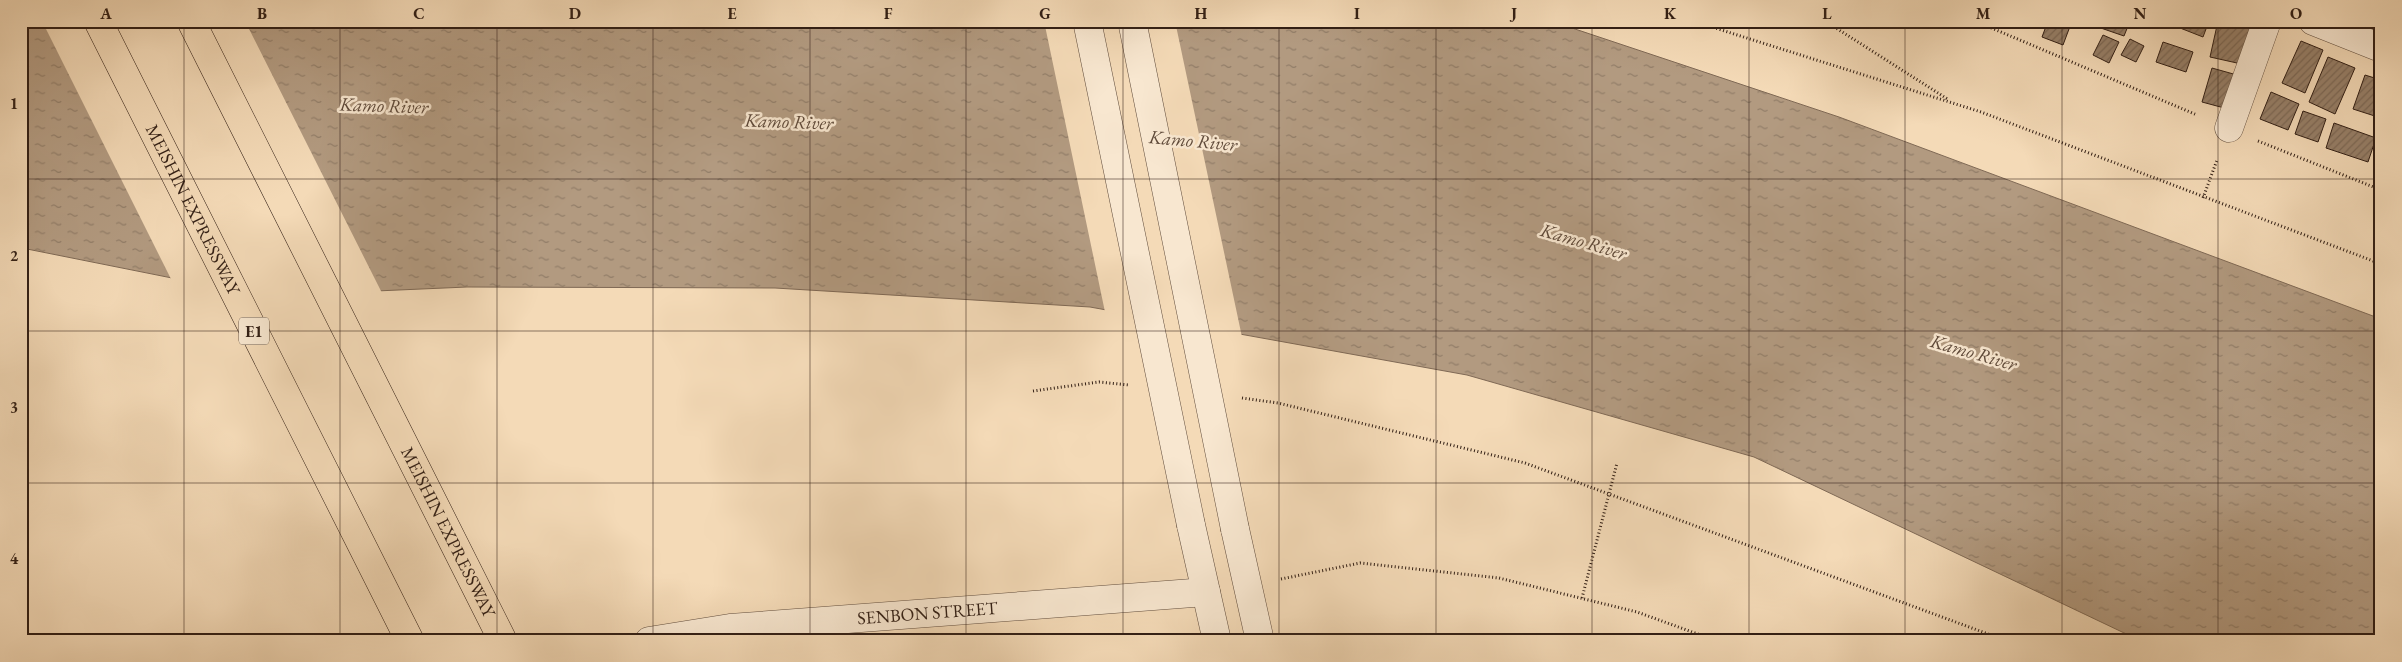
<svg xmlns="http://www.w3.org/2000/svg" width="2402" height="662" viewBox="0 0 2402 662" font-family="'EB Garamond',serif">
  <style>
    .water { fill: url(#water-ripples); stroke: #7f6955 }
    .pier { fill: #f4dab7 }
    .building { fill: url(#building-hatch); stroke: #321f15 }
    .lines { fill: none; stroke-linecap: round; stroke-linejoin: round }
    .minor-casing { stroke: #624e3e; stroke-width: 29 }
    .tertiary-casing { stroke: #624e3e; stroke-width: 29 }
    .motorway-casing { stroke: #321f15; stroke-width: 29 }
    .path { stroke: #321f15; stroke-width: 3; stroke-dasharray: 1 2.5; stroke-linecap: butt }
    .minor { stroke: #f8e7d0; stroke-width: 28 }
    .tertiary { stroke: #f8e7d0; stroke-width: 28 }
    .motorway { stroke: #f4dab7; stroke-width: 28 }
    .tertiary-bridge-casing { stroke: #624e3e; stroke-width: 29; stroke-linecap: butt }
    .tertiary-bridge { stroke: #f8e7d0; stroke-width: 28 }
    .grid { fill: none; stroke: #321f15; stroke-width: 1; stroke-opacity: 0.55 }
    .labels { text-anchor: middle; stroke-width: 5; stroke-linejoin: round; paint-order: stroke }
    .shield { fill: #f8e7d0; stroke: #6d5b4d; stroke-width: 1 }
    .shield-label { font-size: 16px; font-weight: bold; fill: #321f15 }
    .street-label { font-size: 18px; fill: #321f15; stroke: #f8e7d0 }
    .water-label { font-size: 19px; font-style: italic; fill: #5f4a3a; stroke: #f8e7d0 }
    .neatline { fill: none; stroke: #321f15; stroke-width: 2 }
    .grid-label { font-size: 16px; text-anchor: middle; font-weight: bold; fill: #321f15 }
  </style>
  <defs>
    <pattern id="water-ripples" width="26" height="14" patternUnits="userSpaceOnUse" patternTransform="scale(1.25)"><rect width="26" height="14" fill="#b29a80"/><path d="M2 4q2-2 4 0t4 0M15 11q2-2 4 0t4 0" fill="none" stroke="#917d68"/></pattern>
    <pattern id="building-hatch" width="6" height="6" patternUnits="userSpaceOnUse" patternTransform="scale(1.25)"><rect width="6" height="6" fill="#978069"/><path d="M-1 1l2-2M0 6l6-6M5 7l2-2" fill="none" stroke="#7c6855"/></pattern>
  </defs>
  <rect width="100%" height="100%" fill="#f4dab7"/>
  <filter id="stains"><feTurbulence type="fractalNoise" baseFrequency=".004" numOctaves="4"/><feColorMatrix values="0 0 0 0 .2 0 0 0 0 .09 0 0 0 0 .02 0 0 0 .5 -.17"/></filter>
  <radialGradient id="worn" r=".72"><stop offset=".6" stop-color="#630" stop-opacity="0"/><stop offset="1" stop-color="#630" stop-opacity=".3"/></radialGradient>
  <!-- water -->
  <path class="water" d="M21,21H1551L1839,117L2381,319V641H2141L1754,457L1467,375L1090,307L775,288L467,287L262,296L27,249L21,247Z"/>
  <!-- pier -->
  <path class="pier" d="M42,21H245L382,293L262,299L172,281Z
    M1044,21H1175L1242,337L1105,312Z"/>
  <!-- building -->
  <path class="building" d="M2048,21H2072L2063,45L2042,37Z
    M2096,21H2130L2124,36L2095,26Z
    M2145,21H2163L2160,27Z
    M2176,21H2209L2203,37L2175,26Z
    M2218,21H2256L2246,65L2210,57Z
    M2103,35L2119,42L2109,63L2093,55Z
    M2130,39L2144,46L2136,62L2121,55Z
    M2301,41L2323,50L2305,93L2282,83Z
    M2163,42L2193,52L2186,72L2156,62Z
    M2328,57L2355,68L2335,114L2309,102Z
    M2212,68L2237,75L2228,109L2202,102Z
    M2365,75L2381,80V118L2353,109Z
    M2271,92L2299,104L2288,130L2260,119Z
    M2303,111L2326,119L2318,142L2295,134Z
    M2334,123L2376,138L2368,162L2326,148Z
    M2381,150V168L2375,166Z"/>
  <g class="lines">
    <defs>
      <g id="minor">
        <path d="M2313,21L2381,48"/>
        <path d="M2229,128L2267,21"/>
        <path id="s1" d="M649,641L730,628L1206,592"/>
      </g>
      <path id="tertiary" d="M1191,525L1217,641
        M1235,529L1260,641"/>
      <g id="motorway">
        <path id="s2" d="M98,21L410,641"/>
        <path id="s3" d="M191,21L503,641"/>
      </g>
    </defs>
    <!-- minor casing -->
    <use href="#minor" class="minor-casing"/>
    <!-- tertiary casing -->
    <use href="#tertiary" class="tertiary-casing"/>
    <!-- motorway casing -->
    <use href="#motorway" class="motorway-casing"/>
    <!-- path -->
    <path class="path" d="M1693,21L1981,112L2381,264
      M1825,21L1949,100
      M1975,21L2197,115
      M2258,141L2381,190
      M2203,198L2217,160
      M1033,391L1099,382L1129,385
      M1242,398L1278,403L1525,463L2007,641
      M1281,579L1360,563L1499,578L1637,612L1717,641
      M1582,598L1617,463"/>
    <!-- minor -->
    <use href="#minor" class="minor"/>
    <!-- tertiary -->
    <use href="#tertiary" class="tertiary"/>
    <!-- motorway -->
    <use href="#motorway" class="motorway"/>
    <defs>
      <path id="tertiary-bridge" d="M1087,21L1191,525
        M1132,21L1235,529"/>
    </defs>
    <!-- tertiary-bridge casing -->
    <use href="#tertiary-bridge" class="tertiary-bridge-casing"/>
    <!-- tertiary-bridge -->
    <use href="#tertiary-bridge" class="tertiary-bridge"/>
  </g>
  <!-- grid -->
  <path class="grid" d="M184,21V641M340,21V641M497,21V641M653,21V641M810,21V641M966,21V641M1123,21V641M1279,21V641M1436,21V641M1592,21V641M1749,21V641M1905,21V641M2062,21V641M2218,21V641M21,179H2381M21,331H2381M21,483H2381"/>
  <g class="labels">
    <!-- shield labels -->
    <rect class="shield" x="239" y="317.5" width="30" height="27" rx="4"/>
    <g class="shield-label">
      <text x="254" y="337">E1</text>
    </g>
    <!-- street labels -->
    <g class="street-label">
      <text dy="6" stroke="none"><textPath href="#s2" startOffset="211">MEISHIN EXPRESSWAY</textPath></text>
      <text dy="6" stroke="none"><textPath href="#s3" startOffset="572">MEISHIN EXPRESSWAY</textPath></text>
      <text dy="6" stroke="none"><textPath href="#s1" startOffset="280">SENBON STREET</textPath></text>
    </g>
    <!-- water labels -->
    <g class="water-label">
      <text transform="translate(384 105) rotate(2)" y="7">Kamo River</text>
      <text transform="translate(789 121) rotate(2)" y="7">Kamo River</text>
      <text transform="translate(1193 140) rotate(5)" y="7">Kamo River</text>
      <text transform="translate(1584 241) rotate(16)" y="7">Kamo River</text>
      <text transform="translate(1974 352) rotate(16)" y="7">Kamo River</text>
    </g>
  </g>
  <!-- margin -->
  <rect width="2402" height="662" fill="none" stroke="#f4dab7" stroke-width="55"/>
  <rect x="28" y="28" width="2346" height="606" class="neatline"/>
  <g class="grid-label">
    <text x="106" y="19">A</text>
    <text x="262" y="19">B</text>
    <text x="419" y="19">C</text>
    <text x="575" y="19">D</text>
    <text x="732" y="19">E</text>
    <text x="888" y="19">F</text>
    <text x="1045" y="19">G</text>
    <text x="1201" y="19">H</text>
    <text x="1357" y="19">I</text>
    <text x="1514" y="19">J</text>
    <text x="1670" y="19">K</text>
    <text x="1827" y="19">L</text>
    <text x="1983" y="19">M</text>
    <text x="2140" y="19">N</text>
    <text x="2296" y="19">O</text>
    <text x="14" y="109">1</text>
    <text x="14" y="261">2</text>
    <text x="14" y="413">3</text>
    <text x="14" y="564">4</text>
  </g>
  <rect width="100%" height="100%" filter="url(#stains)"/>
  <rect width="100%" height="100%" fill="url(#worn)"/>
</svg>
